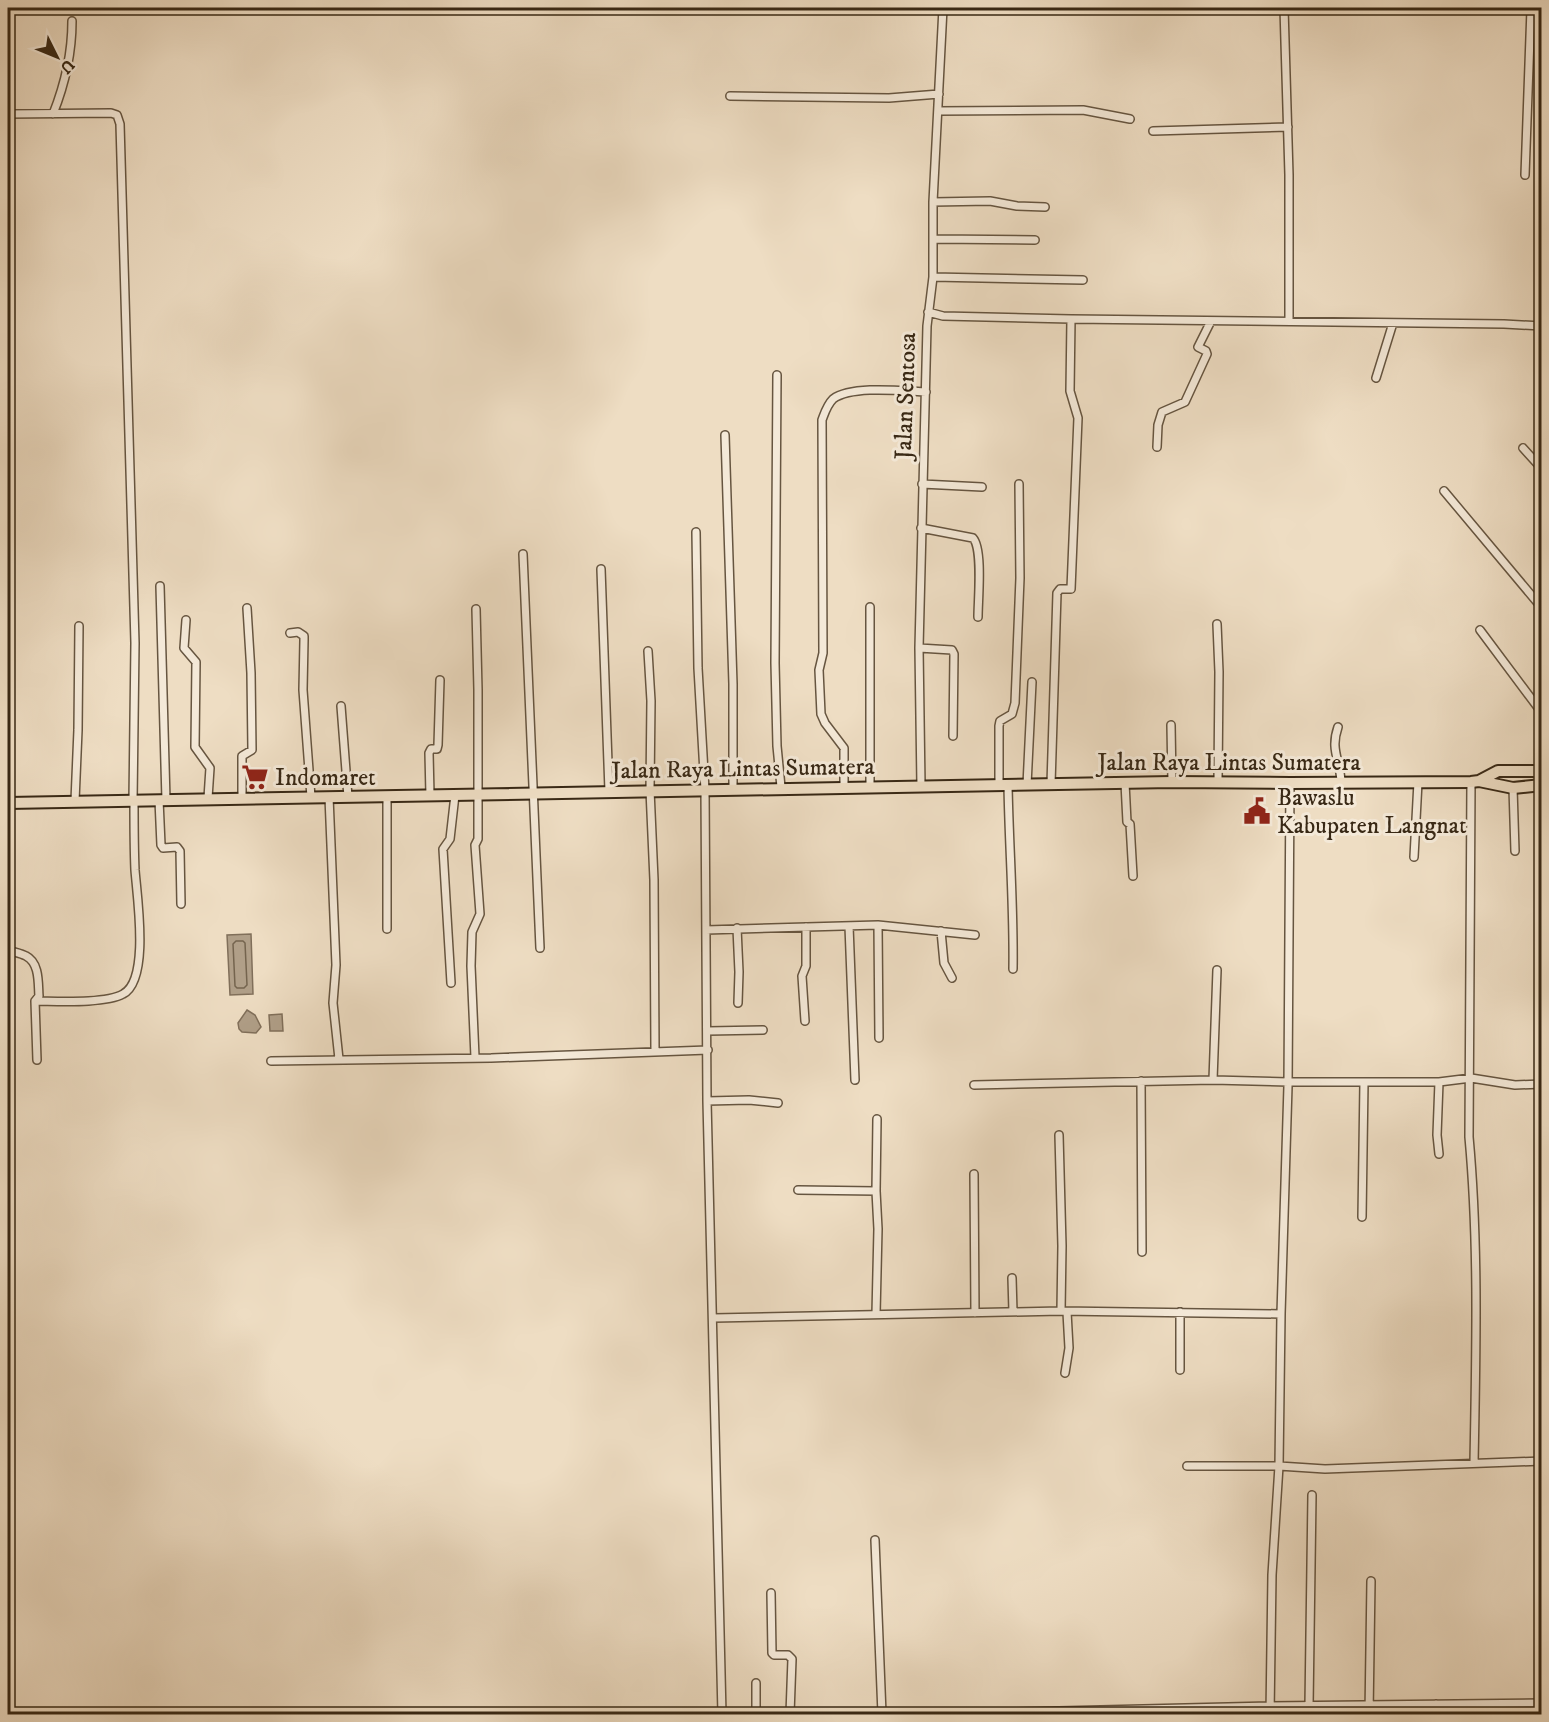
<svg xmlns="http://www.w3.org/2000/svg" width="1549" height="1722" viewBox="0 0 1549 1722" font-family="'IM FELL DW Pica',serif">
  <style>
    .water { fill: #b09f88; stroke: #806f5a; stroke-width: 1.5 }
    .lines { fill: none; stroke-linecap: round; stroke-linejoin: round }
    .shore { stroke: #74644e; stroke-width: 1.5 }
    .minor-casing { stroke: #665540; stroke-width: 10 }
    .trunk-casing { stroke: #382815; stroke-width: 14 }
    .minor { stroke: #f4e9d8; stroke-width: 7 }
    .trunk { stroke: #eeddc3; stroke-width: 10 }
    .labels { text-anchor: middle; stroke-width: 6; stroke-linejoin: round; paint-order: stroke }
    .street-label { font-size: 24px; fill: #382815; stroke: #f4e9d8 }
    .poi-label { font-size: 24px; fill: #382815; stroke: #f4e9d8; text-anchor: start }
  </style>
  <rect width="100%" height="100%" fill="#eeddc3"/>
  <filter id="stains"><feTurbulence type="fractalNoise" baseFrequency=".00333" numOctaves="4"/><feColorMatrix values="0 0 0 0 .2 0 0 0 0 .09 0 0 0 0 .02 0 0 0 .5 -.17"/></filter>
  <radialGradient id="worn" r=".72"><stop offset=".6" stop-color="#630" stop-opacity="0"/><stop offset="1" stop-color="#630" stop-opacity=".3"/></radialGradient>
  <!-- water -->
  <path class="water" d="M251,934L253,994L230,995L227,935Z
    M247,1010L255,1015L261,1027L256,1033L242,1032L239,1029L238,1023Z
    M282,1014L283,1031H270L269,1015Z"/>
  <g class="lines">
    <!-- shore -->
    <path class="shore" d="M236,941H243L245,943L247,985L244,988H237L235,986L233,944Z"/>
    <defs>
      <path id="minor" d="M1284,8L1289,175V321
        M1473,8L1542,9
        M730,96L889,98L939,94
        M938,111L1083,110L1130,119
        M8,114L111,113L117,115L120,124L135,643L133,801
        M53,114C65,84 72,54 72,21
        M1153,131L1288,127
        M1525,175L1531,9
        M933,202L990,201L1017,206L1045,207
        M934,239L1035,240
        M933,277L1083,280
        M928,312L943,316L1071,319L1504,324L1542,326
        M777,375L775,663L777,746L781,787
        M1376,378L1393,323
        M725,435L733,684V789
        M1157,447L1158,425L1162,412L1185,402L1207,354L1206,351L1198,347L1211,321
        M1523,448L1542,469
        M922,484L982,487
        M1444,491L1542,608
        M921,528L973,538C983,549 978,600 978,617
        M696,532L698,668L705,790L707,1101L722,1714
        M523,554L540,948
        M601,569L609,791
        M160,586L166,800
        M186,620L184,648L196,662L195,747L210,768L208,798
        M1217,624L1219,672L1218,781
        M1480,630L1542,713
        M290,633L298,632L304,636V640L303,690L311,797
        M919,648L952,650L954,654L953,736
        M648,651L651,701L650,790L654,880L655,1051
        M341,706L348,797
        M1171,725L1172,782
        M1338,727C1330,750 1340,759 1341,782
        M1471,782L1469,1137C1479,1245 1476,1355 1474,1463
        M1125,783L1127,822L1130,824L1133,876
        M1051,784L1057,593L1060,589H1071L1078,418L1070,391L1071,319
        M999,785V726L1000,721L1012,714L1015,703L1020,578L1019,484
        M1008,785C1009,846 1014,908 1013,969
        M1027,785L1032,682
        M921,786L919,648L927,326L933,277V202L943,8
        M870,787V607
        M844,788V748L825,723L821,714L819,670L823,653L822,420C825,412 827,405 833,399C852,385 903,391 926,392
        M1513,788L1515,851
        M430,795L429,753L431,749H437L438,745L440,680
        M329,797L336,965L333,1003L339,1059
        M242,799V756L252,750L251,673L247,608
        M159,800L161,845L163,848L177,847L180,851L181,904
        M75,801L78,730L79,626
        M1414,857L1418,782
        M878,925L879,1038
        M849,926L855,1080
        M737,928L739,972L738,1003
        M387,929V796
        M706,930L878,925L975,935
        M941,931L944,963L952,978
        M8,950C13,952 21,953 26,956C40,963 38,984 39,996L35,1001L37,1060
        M451,983L443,849L450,839L455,795
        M35,1001C56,1001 105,1004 123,994C150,980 137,897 135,870C134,847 134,824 134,801
        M805,1021L802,976L806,966V927
        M708,1031L763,1030
        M475,1057L471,966L472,932L480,914L475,845L478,839V690L476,609
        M271,1061L491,1058L708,1050
        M1213,1080L1217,970
        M1141,1081L1142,1252
        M1439,1082L1437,1135L1439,1154
        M974,1085L1213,1080L1288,1082H1439L1471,1078L1515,1085L1542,1084
        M707,1101L749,1100L778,1103
        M1059,1135L1062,1246L1061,1311
        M974,1174L975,1313
        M798,1190L876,1191L878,1229L876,1314
        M876,1191L877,1119
        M1362,1217L1364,1082
        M1012,1278L1013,1312
        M1180,1312V1370
        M714,1318L1061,1311L1281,1314
        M1065,1373L1069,1348L1067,1312
        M1187,1466H1279L1325,1469L1542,1461
        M875,1540L882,1714
        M771,1593L772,1653L774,1655H788L792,1659L790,1714
        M1436,1704V1714
        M1309,1706L1312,1495
        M756,1714V1683
        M781,1714H826
        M929,1714L1270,1706L1542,1703
        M1270,1714L1272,1575L1279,1466L1281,1314L1288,1086L1290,783
        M1369,1714L1371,1581"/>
      <path id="trunk" d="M1479,781L1513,788L1542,785
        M8,803L1172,782L1290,783L1471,782L1479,781L1498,771H1542"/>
    </defs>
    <!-- minor casing -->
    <use href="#minor" class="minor-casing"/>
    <!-- trunk casing -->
    <use href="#trunk" class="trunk-casing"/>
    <!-- minor -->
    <use href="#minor" class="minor"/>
    <!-- trunk -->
    <use href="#trunk" class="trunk"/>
  </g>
  <!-- icons -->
  <defs>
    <symbol id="supermarket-bare" viewBox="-9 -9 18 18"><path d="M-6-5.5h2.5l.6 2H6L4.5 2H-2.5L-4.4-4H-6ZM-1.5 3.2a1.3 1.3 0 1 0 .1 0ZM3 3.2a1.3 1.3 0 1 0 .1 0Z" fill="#8f2418" stroke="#f4e9d8" stroke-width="2.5" paint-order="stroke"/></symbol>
    <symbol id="civic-bare" viewBox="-9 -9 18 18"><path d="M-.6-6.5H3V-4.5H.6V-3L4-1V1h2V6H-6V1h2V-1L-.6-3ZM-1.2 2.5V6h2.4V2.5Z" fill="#8f2418" stroke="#f4e9d8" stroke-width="2.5" paint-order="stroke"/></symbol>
  </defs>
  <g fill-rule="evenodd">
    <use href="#supermarket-bare" x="236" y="758" width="38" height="38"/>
    <use href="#civic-bare" x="1238" y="792" width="38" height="38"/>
  </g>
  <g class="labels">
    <!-- street labels -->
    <g class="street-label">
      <text transform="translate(905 396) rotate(-88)" y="8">Jalan Sentosa</text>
      <text x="1229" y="770">Jalan Raya Lintas Sumatera</text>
      <text transform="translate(743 768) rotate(-1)" y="8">Jalan Raya Lintas Sumatera</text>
    </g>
    <!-- poi labels -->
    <g class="poi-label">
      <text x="275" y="785">Indomaret</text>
      <text x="1277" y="805">Bawaslu<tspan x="1277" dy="28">Kabupaten Langnat</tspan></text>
    </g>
  </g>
  <!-- margin -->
  <rect width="1549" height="1722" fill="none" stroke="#eeddc3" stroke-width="30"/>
  <rect x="9" y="9" width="1531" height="1704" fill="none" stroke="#382815" stroke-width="3"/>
  <rect x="15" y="15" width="1519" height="1692" fill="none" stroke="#382815" stroke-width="1.5"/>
  <!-- north arrow -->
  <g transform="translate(57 57) rotate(133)" stroke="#f4e9d8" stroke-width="4.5" paint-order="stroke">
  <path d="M0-4.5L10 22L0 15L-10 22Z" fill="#382815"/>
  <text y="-9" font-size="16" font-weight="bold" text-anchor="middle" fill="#382815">U</text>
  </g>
  <rect width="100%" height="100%" filter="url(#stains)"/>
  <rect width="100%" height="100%" fill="url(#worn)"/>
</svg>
